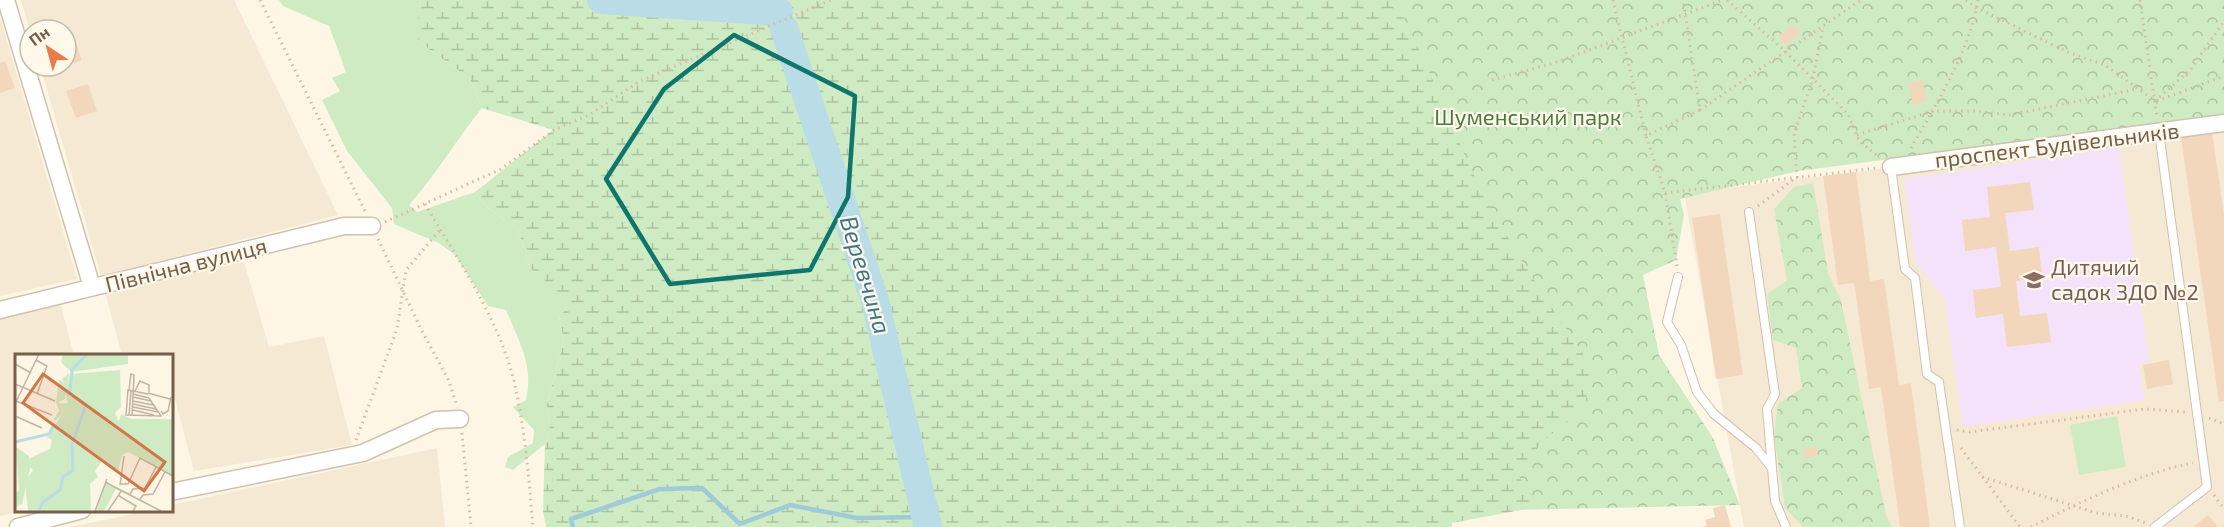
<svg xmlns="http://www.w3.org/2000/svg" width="2224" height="527" viewBox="0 0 2224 527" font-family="'Exo 2',sans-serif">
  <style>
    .residential { fill: #f5e9d3 }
    .education { fill: #f3e2f9 }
    .grass { fill: #cfebc3 }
    .forest { fill: url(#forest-crowns) }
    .wetland { fill: url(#wetland-marsh) }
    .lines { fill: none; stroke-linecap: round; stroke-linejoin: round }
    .stream { stroke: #9fcad9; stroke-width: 4.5 }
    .river { stroke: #b9dce7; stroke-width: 28 }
    .building { fill: #f3d7bc }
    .lane-casing { stroke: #d1c1ae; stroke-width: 10 }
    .street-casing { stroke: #d1c1ae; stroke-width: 19 }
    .path { stroke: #d8bb9f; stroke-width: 3; stroke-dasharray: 1.5 4.5; stroke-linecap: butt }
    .lane { stroke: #fff; stroke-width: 8 }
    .street { stroke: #fff; stroke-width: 16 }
    .marked { fill: none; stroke: #0f766e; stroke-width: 4.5; stroke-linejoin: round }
    .labels { text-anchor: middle; stroke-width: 4.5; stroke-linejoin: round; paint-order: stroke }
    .park-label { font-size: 22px; fill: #4c7c41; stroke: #fff9ec }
    .street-label { font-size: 22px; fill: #765e4a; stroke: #fff9ec }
    .education-label { font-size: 22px; fill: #785e54; stroke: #fff9ec; text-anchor: start }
    .water-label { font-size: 24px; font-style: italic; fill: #42778a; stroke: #fff9ec }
    .inset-river { fill: none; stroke: #b9dce7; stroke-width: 3 }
    .inset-road { fill: none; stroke: #c3b4a2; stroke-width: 1.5 }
    .view { fill: #d27648; fill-opacity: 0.15; stroke: #d27648; stroke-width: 3 }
    .inset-edge { fill: none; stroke: #765e4a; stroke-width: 3 }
  </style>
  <defs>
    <pattern id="forest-crowns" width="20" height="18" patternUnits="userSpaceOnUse" patternTransform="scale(1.5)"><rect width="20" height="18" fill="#cfebc3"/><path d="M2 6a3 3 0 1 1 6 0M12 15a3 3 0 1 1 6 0" fill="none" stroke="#adc2a0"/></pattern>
    <pattern id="wetland-marsh" width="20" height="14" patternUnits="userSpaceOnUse" patternTransform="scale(1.5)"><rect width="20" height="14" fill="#cfebc3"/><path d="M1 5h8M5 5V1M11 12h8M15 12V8" fill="none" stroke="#adc2a0"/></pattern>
  </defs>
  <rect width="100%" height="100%" fill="#fdf6e5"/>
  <!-- residential -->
  <path class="residential" d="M21,0H234L338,215L101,276L40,66H66V30L30,32Z
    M0,17L77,279L0,296Z
    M2224,127V527H1744L1684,193Z
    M244,262L269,347L324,336L352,445L194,471L171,384V356H122L105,291Z
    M60,302L74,356H16V510L24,511L0,516V316Z
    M437,448L445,527H70L147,511L171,510V505Z"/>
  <!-- education -->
  <path class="education" d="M2119,148L2149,359L2139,366L2144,400L1963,427L1944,297L1916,264L1904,179Z"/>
  <!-- grass -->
  <path class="grass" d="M279,0H421L418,12V41L470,79L482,108C456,140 436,175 409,205L417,212L475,192L488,208L518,230L531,269L566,297L567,308L559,317L564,340L547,405L550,433L545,444L513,470L505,467L508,457L533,443L534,430L513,407L526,400C534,365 519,342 506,310L488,306L455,255L439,243L394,224L392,208L347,151L322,100L340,91L332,78L346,72L329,26L283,6Z
    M2117,416L2126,467L2079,475L2070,425Z"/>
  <!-- forest -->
  <path class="forest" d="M1357,0H2224V116L1798,171L1680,199L1684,215L1676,260L1643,275L1659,355L1713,438L1740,505L1516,510Z
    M1813,183L1828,273L1841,301L1886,515L1892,527H1803L1785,508L1774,435L1778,404L1802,388L1796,348L1773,340L1767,294L1787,281L1774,209L1794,187Z"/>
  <!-- wetland -->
  <path class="wetland" d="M421,0H1391C1429,58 1450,128 1481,189C1513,251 1553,310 1592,367L1584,409L1548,437L1516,471L1537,507L1452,523V527H546L543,511L545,444L550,433L547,405L564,340L559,317L567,308L566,298L531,269L518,230L488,208L475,192L553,130L482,108L470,79L418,41V12Z"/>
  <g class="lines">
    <!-- stream -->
    <path class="stream" d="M573,527L571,519L660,489L702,488L740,524L790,505L857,518L925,517"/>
    <!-- river -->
    <path class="river" d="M601,0L779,12
      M784,28L875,301L928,527"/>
  </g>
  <!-- building -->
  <path class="building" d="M1794,25L1800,34L1785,46L1778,36Z
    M72,33L82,60L66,66V36Z
    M5,61L15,88L0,93V63Z
    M1922,80L1927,101L1913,105L1908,83Z
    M88,84L97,111L76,118L66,91Z
    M2212,132L2224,214V401L2219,402L2181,137Z
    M1856,172L1870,281L1884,279L1899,385L1911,383L1930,527H1900L1881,387L1869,389L1854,283L1838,285L1823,176Z
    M2030,182L2034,210L2005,213L2010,251L2039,247L2042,277L2016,281L2020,316L2047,313L2051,342L2007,347L2003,314L1976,318L1973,290L2001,287L1996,247L1965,251L1962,220L1990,217L1987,187Z
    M1720,214L1743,375L1716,379L1692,218Z
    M2169,360L2173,384L2147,389L2143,365Z
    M1817,446L1818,456L1805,458L1804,448Z
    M1725,505L1731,527H1702L1707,525L1705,520L1715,517L1713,508Z
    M2208,515L2218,527H2193Z"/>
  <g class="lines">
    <defs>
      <path id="lane" d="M1891,167L1905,269L1915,278L1927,374L1939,382L1960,527
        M1749,212L1775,394L1767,409L1772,468
        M1678,277L1667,322L1681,345L1697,392L1714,414L1756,448L1772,468L1775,501L1786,527
        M2155,527L2207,487L2159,132"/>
      <path id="street" d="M6,0L92,287
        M1891,167L2224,123
        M0,310L344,226H372
        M171,492L363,453L436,420L460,419
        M18,527L82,510"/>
    </defs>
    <!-- lane casing -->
    <use href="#lane" class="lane-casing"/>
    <!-- street casing -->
    <use href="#street" class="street-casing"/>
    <!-- path -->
    <path class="path" d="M260,0L365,211
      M1613,0L1646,136
      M1727,0L1786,52L1848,114L1859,141L1880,158
      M1966,0L1977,8L2070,53L2105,65L2155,101
      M2140,0L2157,117
      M1492,80L1554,63L1723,0
      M2155,101L2191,69L2224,21
      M2157,101L2224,76
      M1700,110L1861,0
      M1857,135L1933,111H1975L2009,115L2138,89
      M1911,148C1936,105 1970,50 1978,0
      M1665,193L1877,168
      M425,204C458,260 498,317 514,381C525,429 529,478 533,527
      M1758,206L1797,177L1794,133L1813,79L1823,27
      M385,222L501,169L554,130L589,115L640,81L831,0
      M378,239L422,331L449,381L456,403
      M1677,266L1665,193L1646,136L1700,110L1683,0
      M2209,418L2224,424
      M1957,430L1970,432L2145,409L2186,412
      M462,433L471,527
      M356,440L397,329L406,270L440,230
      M1961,448L2020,527
      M1982,477L2097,513L2126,516L2146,523
      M2214,495L2224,509
      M2031,527C2079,502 2141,473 2193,463"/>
    <!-- lane -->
    <use href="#lane" class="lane"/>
    <!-- street -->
    <use href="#street" class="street"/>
  </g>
  <!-- marked area -->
  <path class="marked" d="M734,35L855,96L848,197L810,270L670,284L606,179L664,89Z"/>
  <!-- icons -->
  <defs>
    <symbol id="school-bare" viewBox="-9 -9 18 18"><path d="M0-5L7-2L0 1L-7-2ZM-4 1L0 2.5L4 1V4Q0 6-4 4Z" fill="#8d6e63" stroke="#fff9ec" stroke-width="2.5" paint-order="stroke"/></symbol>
  </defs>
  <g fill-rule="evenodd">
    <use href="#school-bare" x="2019" y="265" width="30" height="30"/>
  </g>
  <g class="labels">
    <!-- park labels -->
    <g class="park-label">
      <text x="1528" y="125">Шуменський парк</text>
    </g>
    <!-- street labels -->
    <g class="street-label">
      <text transform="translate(2057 145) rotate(-7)" y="8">проспект Будівельників</text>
      <text transform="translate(186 265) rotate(-14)" y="8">Північна вулиця</text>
    </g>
    <!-- education labels -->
    <g class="education-label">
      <text x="2051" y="275">Дитячий<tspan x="2051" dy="25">садок ЗДО №2</tspan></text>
    </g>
    <!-- water labels -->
    <g class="water-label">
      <text transform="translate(865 275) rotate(73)" y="8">Веревчина</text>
    </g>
  </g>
  <!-- overview -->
  <g transform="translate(15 354)">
    <rect width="158" height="158" fill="#fdf6e5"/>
    <path d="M54,19L50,45L43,48L47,50L48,59L41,66H38L44,57L41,48L44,25L49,29L47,25ZM90,128L145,157L101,135L89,157H81Z" fill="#cfebc3"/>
    <path d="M106,60L117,65H157V121L113,98L107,101L103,117L91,108ZM1,93L14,102L15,115L7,150L0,153V140L4,136Z" fill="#cfebc3"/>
    <path d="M48,0H113V10L56,18L46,8ZM105,16L106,53L100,59L105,71L101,103L92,109L87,107L80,117L83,123L75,130L76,157H13L10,128L18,116L13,111L15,104L35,95L37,86L32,83L48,59L47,50L53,49L50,39L55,20Z" fill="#cfebc3"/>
    <path class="inset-river" d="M71,52L55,39L57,16L72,0M0,88L34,80L39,71L58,85M24,157L27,149L45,136L48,123L58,116L57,90L70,53"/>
    <path class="inset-road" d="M21,6L32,12L22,40M0,10L16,19M0,30L40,47M114,36L116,20L119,21L117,62M120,37L125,27L134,31V38M133,39L155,45M118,40L134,44L146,62L111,61L113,36L133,40M118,43L136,47M1,47L37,61M118,47L138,51M0,50L24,0M118,50L141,55M118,53L143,58M118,56L139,61M146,57L148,60L153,57L156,43M0,62L27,74M114,62L116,37M90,128L146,157M106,130H113L125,104L158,122M105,131L109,102M115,140L118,135L130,134L141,113M104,142L121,152L118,157M125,145L128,141L138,140L150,118M80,157L92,125M93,157L107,136"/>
    <path class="view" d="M28,20L150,108L129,137L8,49Z"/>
    <rect width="158" height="158" class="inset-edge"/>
  </g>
  <!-- north arrow -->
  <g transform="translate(48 48) rotate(324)"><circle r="28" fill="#fff9ec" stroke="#c8bbab" stroke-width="1.5"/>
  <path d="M0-4.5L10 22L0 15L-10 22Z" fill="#e97c48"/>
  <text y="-9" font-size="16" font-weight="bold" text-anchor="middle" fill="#765e4a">Пн</text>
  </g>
</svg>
